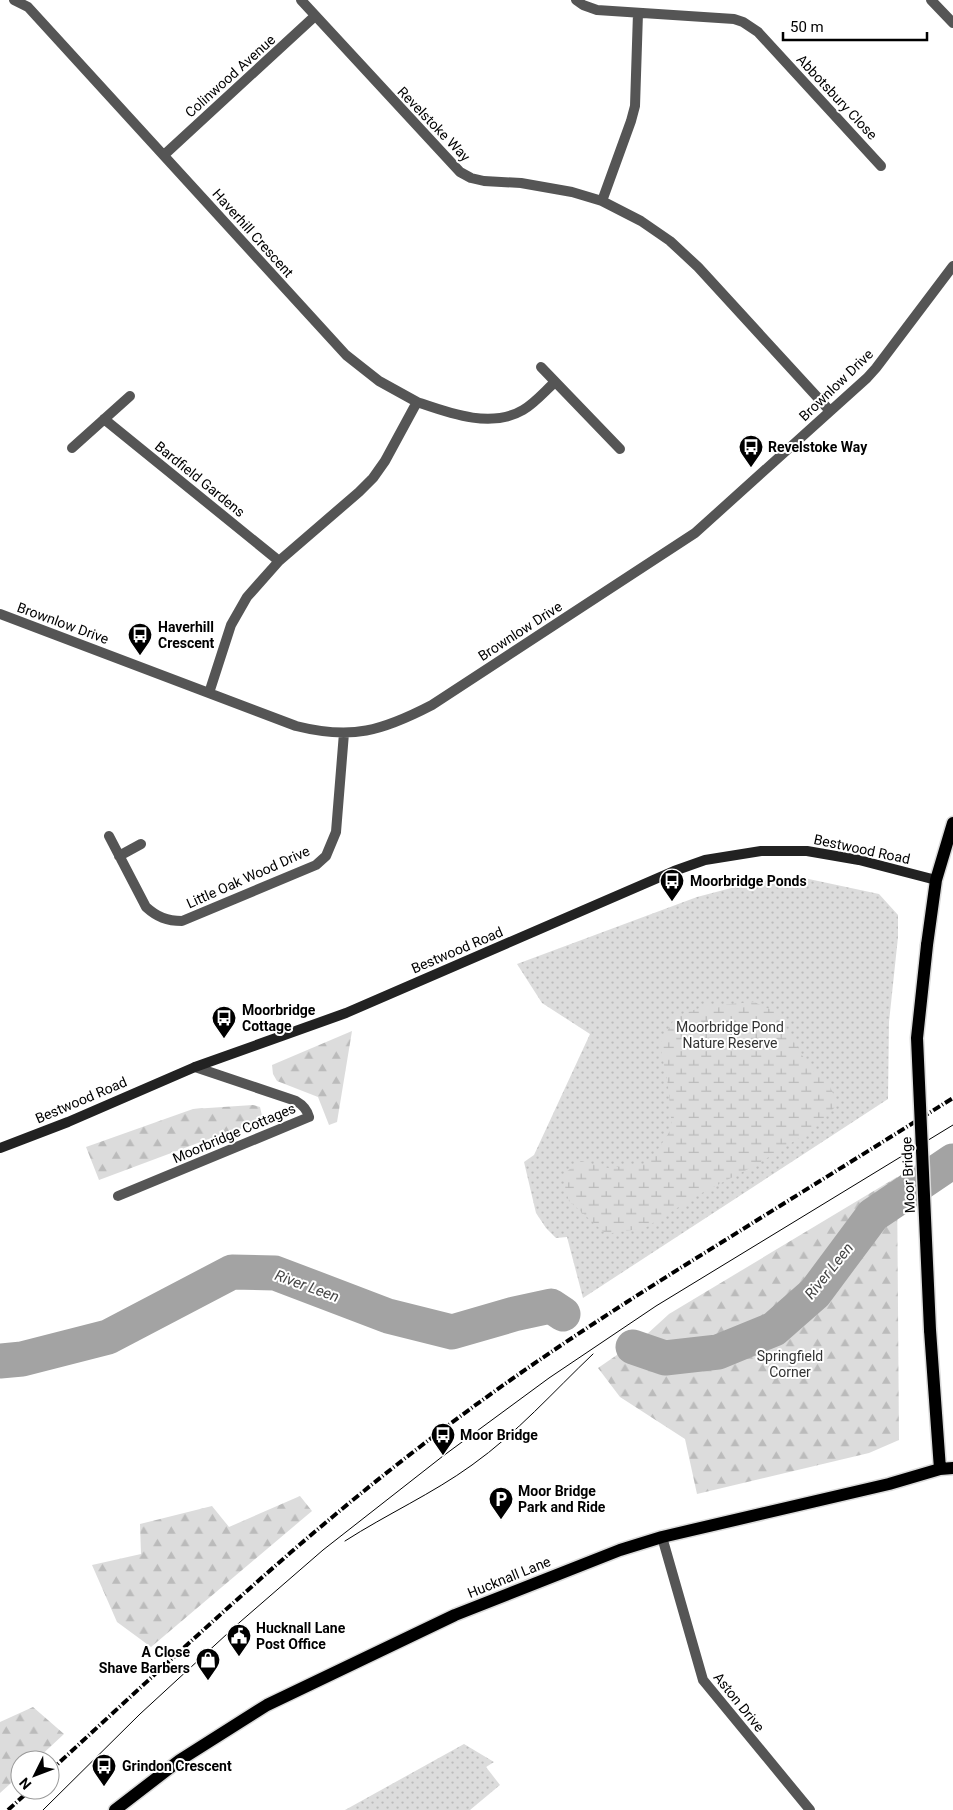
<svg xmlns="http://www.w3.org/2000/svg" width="953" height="1810" viewBox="0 0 953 1810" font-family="Roboto,sans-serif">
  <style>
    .green { fill: url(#green-dots) }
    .forest { fill: url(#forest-firs) }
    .wetland { fill: url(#wetland-marsh) }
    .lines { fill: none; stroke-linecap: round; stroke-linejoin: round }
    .river { stroke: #a3a3a3; stroke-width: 35 }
    .primary-casing { stroke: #dbdbdb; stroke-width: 15 }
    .minor { stroke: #555; stroke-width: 10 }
    .tertiary { stroke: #555; stroke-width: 10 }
    .secondary { stroke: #222; stroke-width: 10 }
    .primary { stroke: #000; stroke-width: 12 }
    .tram { stroke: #000; stroke-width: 1 }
    .rail { stroke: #000; stroke-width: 4; stroke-dasharray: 8 2.5 1 2.5; stroke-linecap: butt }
    .primary-bridge-casing { stroke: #dbdbdb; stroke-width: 15; stroke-linecap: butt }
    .primary-bridge { stroke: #000; stroke-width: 12 }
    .labels { text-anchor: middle; stroke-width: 4; stroke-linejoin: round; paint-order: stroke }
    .street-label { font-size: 14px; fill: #000; stroke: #fff }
    .poi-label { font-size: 14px; font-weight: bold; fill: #000; stroke: #fff; text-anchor: start }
    .park-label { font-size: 14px; fill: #333; stroke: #fff }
    .water-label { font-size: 15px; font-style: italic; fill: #444; stroke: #fff }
  </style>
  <defs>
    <pattern id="green-dots" width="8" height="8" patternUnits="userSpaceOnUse" patternTransform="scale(1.25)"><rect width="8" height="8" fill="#dcdcdc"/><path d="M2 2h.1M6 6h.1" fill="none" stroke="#bbb" stroke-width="1.8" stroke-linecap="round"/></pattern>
    <pattern id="forest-firs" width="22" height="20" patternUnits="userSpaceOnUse" patternTransform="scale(1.25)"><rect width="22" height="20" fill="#dcdcdc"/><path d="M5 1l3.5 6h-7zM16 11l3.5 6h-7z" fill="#bbb"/></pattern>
    <pattern id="wetland-marsh" width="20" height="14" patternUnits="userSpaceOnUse" patternTransform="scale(1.25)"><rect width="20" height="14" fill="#dcdcdc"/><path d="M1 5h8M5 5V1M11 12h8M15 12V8" fill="none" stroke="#bbb"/></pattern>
  </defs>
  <rect width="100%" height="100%" fill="#fff"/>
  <!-- green -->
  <path class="green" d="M804,878L879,894L898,915V937L889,1022L888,1099L583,1298L567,1237L556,1238L546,1228L536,1213L524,1162L534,1155L590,1034L542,1003L517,964L697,897L758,881Z
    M464,1744L494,1762L486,1767L500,1785L470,1810H345Z"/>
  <!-- forest -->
  <path class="forest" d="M352,1031L337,1122L329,1125L318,1097L277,1081L273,1074L272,1065Z
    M253,1105L260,1107L263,1120L251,1126L206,1140L99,1180L86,1147L193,1109Z
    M897,1177L899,1440L869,1453L697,1494L685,1439L620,1397L598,1368L646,1335L669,1314Z
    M300,1496L312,1511L151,1647L117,1622L92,1565L141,1554L140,1524L212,1506L229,1527Z
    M33,1707L64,1734L36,1760H20V1775L0,1793V1722Z"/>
  <!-- wetland -->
  <path class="wetland" d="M754,1002L776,1012L810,1068L830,1087L838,1104L812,1130L756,1165L698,1195L645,1228L606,1234L569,1201L562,1175L581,1161L608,1168L649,1163L672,1128L668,1085L660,1044L676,1016L706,1006Z"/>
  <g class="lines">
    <!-- river -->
    <path class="river" d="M633,1347L665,1358L718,1352L774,1329L815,1293L873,1215L953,1161
      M0,1361L22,1359L108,1337L232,1272L275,1273L388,1316L452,1332L514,1314L551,1306L563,1314"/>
    <defs>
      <path id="primary" d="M927,945L936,880L953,823
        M930,1330L940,1469
        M115,1810L180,1760L267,1705L455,1615L620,1550L662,1537L889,1484L940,1469L953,1468"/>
    </defs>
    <!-- primary casing -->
    <use href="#primary" class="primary-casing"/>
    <!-- minor -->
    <path class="minor" d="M14,0L28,7L346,355L379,381L417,402L385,461L373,478L359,492L279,561L247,597L231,625L209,693
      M301,0L460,172L471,178L484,181L521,183L572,192L602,201L641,221L670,241L698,267L830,411
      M576,0L583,5L597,10L734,19L743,22L758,32L881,166
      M164,155L315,16
      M602,201L631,121L635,106L638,13
      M541,367L620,449
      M417,402C449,413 491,429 523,410C535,403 545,391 555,382
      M104,419L279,561
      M72,448L130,396
      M0,614L296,726C352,740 382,731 432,705L695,533L867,378L876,368L953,266
      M109,836L146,907C157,917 167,921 182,921L316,865L326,856L336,832L344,733
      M119,856L141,844
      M118,1196L309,1117C307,1109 303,1105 296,1101L195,1067
      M662,1537L703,1680L810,1810"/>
    <!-- tertiary -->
    <path class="tertiary" d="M931,0L953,23"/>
    <!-- secondary -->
    <path class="secondary" d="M0,1148L68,1122L195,1067L346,1013L674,871L705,860L761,851H807L859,860L936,880"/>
    <!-- primary -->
    <use href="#primary" class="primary"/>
    <!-- tram -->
    <path class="tram" d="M345,1541C387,1514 432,1494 472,1465C517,1433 553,1392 593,1354
      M43,1810L140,1714L240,1622L323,1550L443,1456L549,1378L656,1306L953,1125"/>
    <!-- rail -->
    <path class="rail" d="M50,1771C171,1660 290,1546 421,1446C519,1370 622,1304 727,1239C802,1192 878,1145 953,1098
      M8,1810L30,1790"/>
    <defs>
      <path id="primary-bridge" d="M927,945L917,1038L930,1330"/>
    </defs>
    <!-- primary-bridge casing -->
    <use href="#primary-bridge" class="primary-bridge-casing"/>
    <!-- primary-bridge -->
    <use href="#primary-bridge" class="primary-bridge"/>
  </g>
  <!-- icons -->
  <defs>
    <symbol id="bus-pin" viewBox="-11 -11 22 30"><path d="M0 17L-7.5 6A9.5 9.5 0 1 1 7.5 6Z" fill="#000" stroke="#fff"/><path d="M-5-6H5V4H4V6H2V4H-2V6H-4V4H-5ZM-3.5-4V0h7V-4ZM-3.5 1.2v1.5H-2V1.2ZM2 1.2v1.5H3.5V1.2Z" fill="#fff"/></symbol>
    <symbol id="parking-pin" viewBox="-11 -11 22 30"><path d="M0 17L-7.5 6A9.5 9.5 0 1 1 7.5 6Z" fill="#000" stroke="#fff"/><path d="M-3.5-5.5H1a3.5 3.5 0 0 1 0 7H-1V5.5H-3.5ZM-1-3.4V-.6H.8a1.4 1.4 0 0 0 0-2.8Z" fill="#fff"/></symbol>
    <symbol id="civic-pin" viewBox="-11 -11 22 30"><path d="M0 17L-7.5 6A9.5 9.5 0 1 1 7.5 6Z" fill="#000" stroke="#fff"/><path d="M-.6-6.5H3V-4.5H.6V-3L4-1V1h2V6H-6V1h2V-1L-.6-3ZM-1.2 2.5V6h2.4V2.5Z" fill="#fff"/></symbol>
    <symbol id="shop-pin" viewBox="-11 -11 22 30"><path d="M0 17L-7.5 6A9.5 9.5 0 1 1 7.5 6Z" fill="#000" stroke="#fff"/><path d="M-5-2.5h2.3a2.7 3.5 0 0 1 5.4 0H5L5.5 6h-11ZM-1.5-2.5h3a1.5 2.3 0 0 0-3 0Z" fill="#fff"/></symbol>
  </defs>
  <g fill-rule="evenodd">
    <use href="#bus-pin" x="737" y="433" width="28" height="38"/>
    <use href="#bus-pin" x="126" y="621" width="28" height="38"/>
    <use href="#bus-pin" x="658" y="867" width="28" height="38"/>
    <use href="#bus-pin" x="210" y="1004" width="28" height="38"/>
    <use href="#bus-pin" x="429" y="1421" width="28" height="38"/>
    <use href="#parking-pin" x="487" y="1485" width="28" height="38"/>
    <use href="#civic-pin" x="225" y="1622" width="28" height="38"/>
    <use href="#shop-pin" x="194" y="1646" width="28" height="38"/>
    <use href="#bus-pin" x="90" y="1752" width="28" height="38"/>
  </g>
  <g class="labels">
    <!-- street labels -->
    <g class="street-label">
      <text transform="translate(230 76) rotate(-42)" y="5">Colinwood Avenue</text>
      <text transform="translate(837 97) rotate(47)" y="5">Abbotsbury Close</text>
      <text transform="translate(434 124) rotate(46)" y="5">Revelstoke Way</text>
      <text transform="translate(253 233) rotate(48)" y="5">Haverhill Crescent</text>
      <text transform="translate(836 385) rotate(-44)" y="5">Brownlow Drive</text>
      <text transform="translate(200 479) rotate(39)" y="5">Bardfield Gardens</text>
      <text transform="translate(63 623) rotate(20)" y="5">Brownlow Drive</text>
      <text transform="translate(520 631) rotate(-33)" y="5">Brownlow Drive</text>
      <text transform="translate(862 849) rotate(12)" y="5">Bestwood Road</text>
      <text transform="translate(248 877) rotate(-24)" y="5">Little Oak Wood Drive</text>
      <text transform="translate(457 950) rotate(-23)" y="5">Bestwood Road</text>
      <text transform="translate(81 1100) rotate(-23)" y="5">Bestwood Road</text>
      <text transform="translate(234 1133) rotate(-23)" y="5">Moorbridge Cottages</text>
      <text transform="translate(908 1175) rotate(-93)" y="5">Moor Bridge</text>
      <text transform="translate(509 1577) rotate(-22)" y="5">Hucknall Lane</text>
      <text transform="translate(739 1702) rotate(51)" y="5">Aston Drive</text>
    </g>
    <!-- poi labels -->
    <g class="poi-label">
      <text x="768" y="452">Revelstoke Way</text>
      <text x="158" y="632">Haverhill<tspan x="158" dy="16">Crescent</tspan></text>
      <text x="690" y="886">Moorbridge Ponds</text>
      <text x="242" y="1015">Moorbridge<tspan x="242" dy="16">Cottage</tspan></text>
      <text x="460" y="1440">Moor Bridge</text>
      <text x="518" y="1496">Moor Bridge<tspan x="518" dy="16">Park and Ride</tspan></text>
      <text x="256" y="1633">Hucknall Lane<tspan x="256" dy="16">Post Office</tspan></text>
      <text x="190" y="1657" text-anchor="end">A Close<tspan x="190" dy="16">Shave Barbers</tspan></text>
      <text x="122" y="1771">Grindon Crescent</text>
    </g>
    <!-- park labels -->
    <g class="park-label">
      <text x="730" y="1032">Moorbridge Pond<tspan x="730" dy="16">Nature Reserve</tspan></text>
      <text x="790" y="1361">Springfield<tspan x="790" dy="16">Corner</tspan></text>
    </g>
    <!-- water labels -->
    <g class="water-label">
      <text transform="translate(829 1271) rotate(-51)" y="5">River Leen</text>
      <text transform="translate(307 1286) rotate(20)" y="5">River Leen</text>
    </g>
  </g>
  <!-- north arrow -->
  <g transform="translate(35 1775) rotate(228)"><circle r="24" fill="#ffffff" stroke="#999999"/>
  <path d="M0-4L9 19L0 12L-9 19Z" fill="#000000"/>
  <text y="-8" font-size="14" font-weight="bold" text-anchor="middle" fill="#000000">N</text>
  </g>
  <!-- scale -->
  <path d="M783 32v8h144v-8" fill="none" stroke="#000000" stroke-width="2.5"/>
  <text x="790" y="32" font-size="15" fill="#000000" stroke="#ffffff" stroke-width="4" paint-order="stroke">50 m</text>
</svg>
